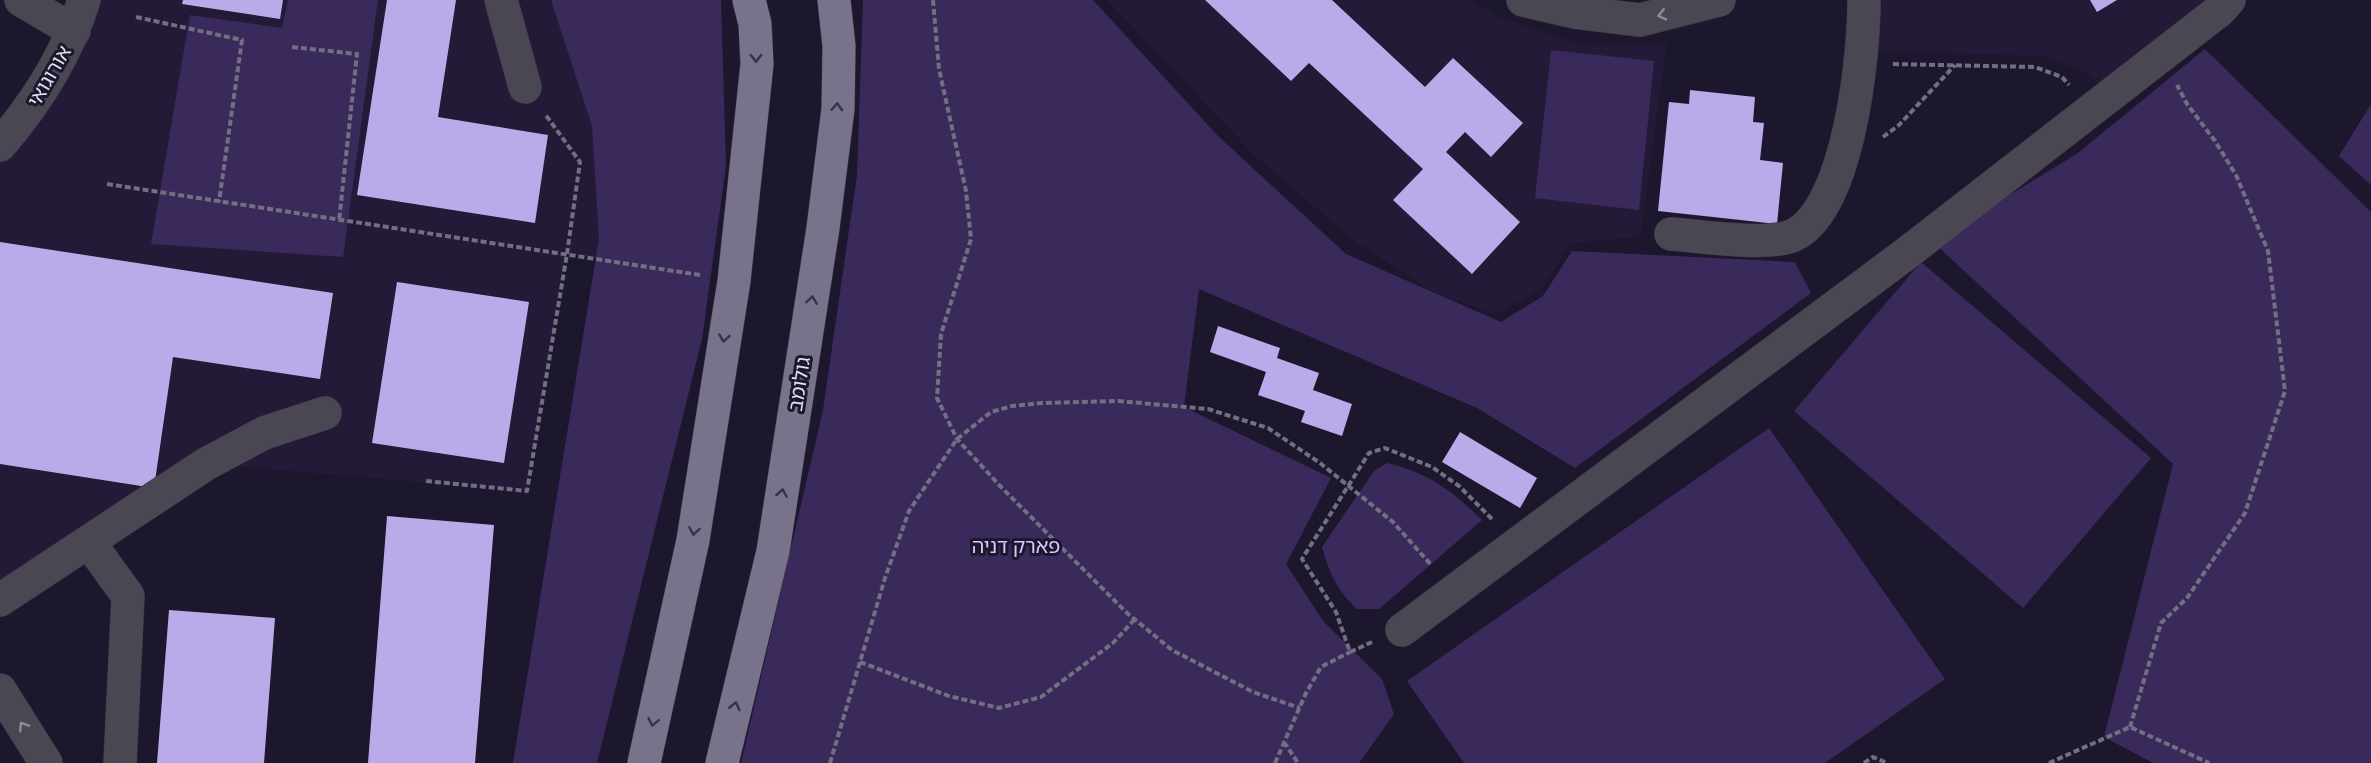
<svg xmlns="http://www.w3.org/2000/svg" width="2371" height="763" viewBox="0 0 2371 763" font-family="'Public Sans','Noto Sans Hebrew',sans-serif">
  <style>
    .built { fill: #231a37 }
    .green { fill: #3a2a5c }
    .building { fill: #baaae9 }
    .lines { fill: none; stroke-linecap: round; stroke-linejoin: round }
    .minor-casing { stroke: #393348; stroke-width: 34 }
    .major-casing { stroke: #393348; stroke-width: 34 }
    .path { stroke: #736f82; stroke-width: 4; stroke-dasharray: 6 3; stroke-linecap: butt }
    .minor { stroke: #4a4753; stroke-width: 33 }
    .major { stroke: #78728a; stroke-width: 33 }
    .oneway { stroke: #8f8c9a }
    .oneway2 { stroke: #383249 }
    .labels { text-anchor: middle; stroke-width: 6; stroke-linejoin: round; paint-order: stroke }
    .street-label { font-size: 20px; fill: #e3e0f0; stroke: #1d172d }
    .park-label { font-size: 20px; fill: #d5c9fd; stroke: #1d172d }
  </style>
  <rect width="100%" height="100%" fill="#1d172d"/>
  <!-- built -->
  <path class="built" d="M84,0H609L604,260L567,254L527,491L206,464L0,600V142Z
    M1107,0H1469L1500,17L1578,43H1667L1640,237L1570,243L1543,288L1495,315L1434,292L1357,243L1255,156Z
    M1876,0H2205L2101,85L2085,72L2045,56L1872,51Z"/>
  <!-- green -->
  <path class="green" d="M288,0H378L343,257L151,244L190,15L282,28Z
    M551,0H721L726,166L702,339L597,763H513L599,239L592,126Z
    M863,0H1093L1218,136L1346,254L1501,322L1543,296L1572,251L1795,262L1811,293L1575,468L1477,408L1199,289L1184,407L1331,478L1286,564L1323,621L1382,679L1394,714L1359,763H741L823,410L857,175Z
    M2205,49L2371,212V763H2153L2104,737L2173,464L1933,242L2078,153Z
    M1551,50L1654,61L1639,210L1535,198Z
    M2371,104V185L2339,156Z
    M1921,262L2151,458L2023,608L1794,411Z
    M1769,428L1945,679L1825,763H1464L1407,681Z
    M1387,463C1429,473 1451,490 1482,520L1379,609H1357C1336,589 1330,574 1322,547L1374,471Z"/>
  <!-- building -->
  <path class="building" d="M183,0H283L280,19L182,4Z
    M387,0H456L438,117L548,135L535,223L357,195Z
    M1205,0H1332L1425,87L1453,58L1523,123L1491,157L1465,132L1446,152L1520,222L1472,274L1393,200L1423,169L1309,63L1291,81Z
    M2090,0H2117L2097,12Z
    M1690,90L1755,97L1753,122L1764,123L1760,160L1783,163L1777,224L1658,211L1669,102L1689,104Z
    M0,242L333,293L320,379L173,357L154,488L0,464Z
    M397,282L529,302L504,463L372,443Z
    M1218,326L1280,348L1277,358L1319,373L1313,390L1352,404L1342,436L1301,422L1305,411L1258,395L1266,372L1210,352Z
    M1460,432L1537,478L1520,508L1442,462Z
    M387,516L494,525L475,763H368Z
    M169,610L275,618L264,763H157Z"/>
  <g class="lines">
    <defs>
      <path id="minor" d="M21,0L74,31
        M501,0L525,87
        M1523,0L1574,12L1640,20L1719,0
        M0,145C38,101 67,55 84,0
        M1671,234C1701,236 1769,247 1794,235C1849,208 1864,56 1864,0
        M89,542L128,596L120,763
        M0,600L206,464L264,433L325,413
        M1402,630L1907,253L2220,10L2229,0
        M0,690L46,763"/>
      <path id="major" d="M644,763L693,540L734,281L757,64L755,24L749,0
        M722,763L773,551L823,228L838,109L839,46L834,0"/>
    </defs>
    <!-- minor casing -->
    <use href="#minor" class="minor-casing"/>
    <!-- major casing -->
    <use href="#major" class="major-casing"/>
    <!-- path -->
    <path class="path" d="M933,0L939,69L966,191L971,239L941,334L937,398L957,439L1000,486L1127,613L1172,650L1253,692L1300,708
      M136,17L242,40L219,202
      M292,47L357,54L339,221
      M1893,64L2035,67L2062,77L2069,85
      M1883,137L1899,125L1955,65
      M107,184L700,275
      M426,481L527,491L567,254L580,162L545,114
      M1372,642L1350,652L1336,612L1302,559L1369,453L1385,448L1432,467L1459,486L1493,520
      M860,662L949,696L999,708L1041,697L1113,643L1135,619
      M2130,727L2161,623L2187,598L2245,513L2285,391L2268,251L2236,175L2215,141L2187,104L2177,85
      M1284,742L1298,763
      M830,763L885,578L909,511L957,439L991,412L1012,406L1042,403L1118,401L1208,409L1268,428L1320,463L1393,522L1432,566
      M1275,763L1306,693L1321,667L1350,652
      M1864,763L1873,757L1887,763
      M2049,763L2130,727L2209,763"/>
    <!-- minor -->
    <use href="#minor" class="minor"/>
    <!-- major -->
    <use href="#major" class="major"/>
  </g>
  <!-- one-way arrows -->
  <defs><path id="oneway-chevron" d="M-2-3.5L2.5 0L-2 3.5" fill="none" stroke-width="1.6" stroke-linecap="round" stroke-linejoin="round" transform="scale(1.5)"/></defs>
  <g class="oneway">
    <use href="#oneway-chevron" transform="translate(1662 15) rotate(167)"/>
    <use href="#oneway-chevron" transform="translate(23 726) rotate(-123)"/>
  </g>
  <g class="oneway2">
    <use href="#oneway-chevron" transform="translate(756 58) rotate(89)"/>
    <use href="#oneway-chevron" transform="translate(837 107) rotate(-87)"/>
    <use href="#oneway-chevron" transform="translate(812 300) rotate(-81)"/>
    <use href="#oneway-chevron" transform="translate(724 338) rotate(99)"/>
    <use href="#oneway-chevron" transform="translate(782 493) rotate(-81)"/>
    <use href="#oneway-chevron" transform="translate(694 531) rotate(99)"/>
    <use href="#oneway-chevron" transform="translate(735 706) rotate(-77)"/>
    <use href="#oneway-chevron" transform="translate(653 722) rotate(102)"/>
  </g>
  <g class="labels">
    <!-- street labels -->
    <g class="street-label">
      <text transform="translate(49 76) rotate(-60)" y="7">אורוגואי</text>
      <text transform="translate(799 384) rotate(-81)" y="7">גולומב</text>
    </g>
    <!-- park labels -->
    <g class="park-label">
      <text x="1016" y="553">פארק דניה</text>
    </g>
  </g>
</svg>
